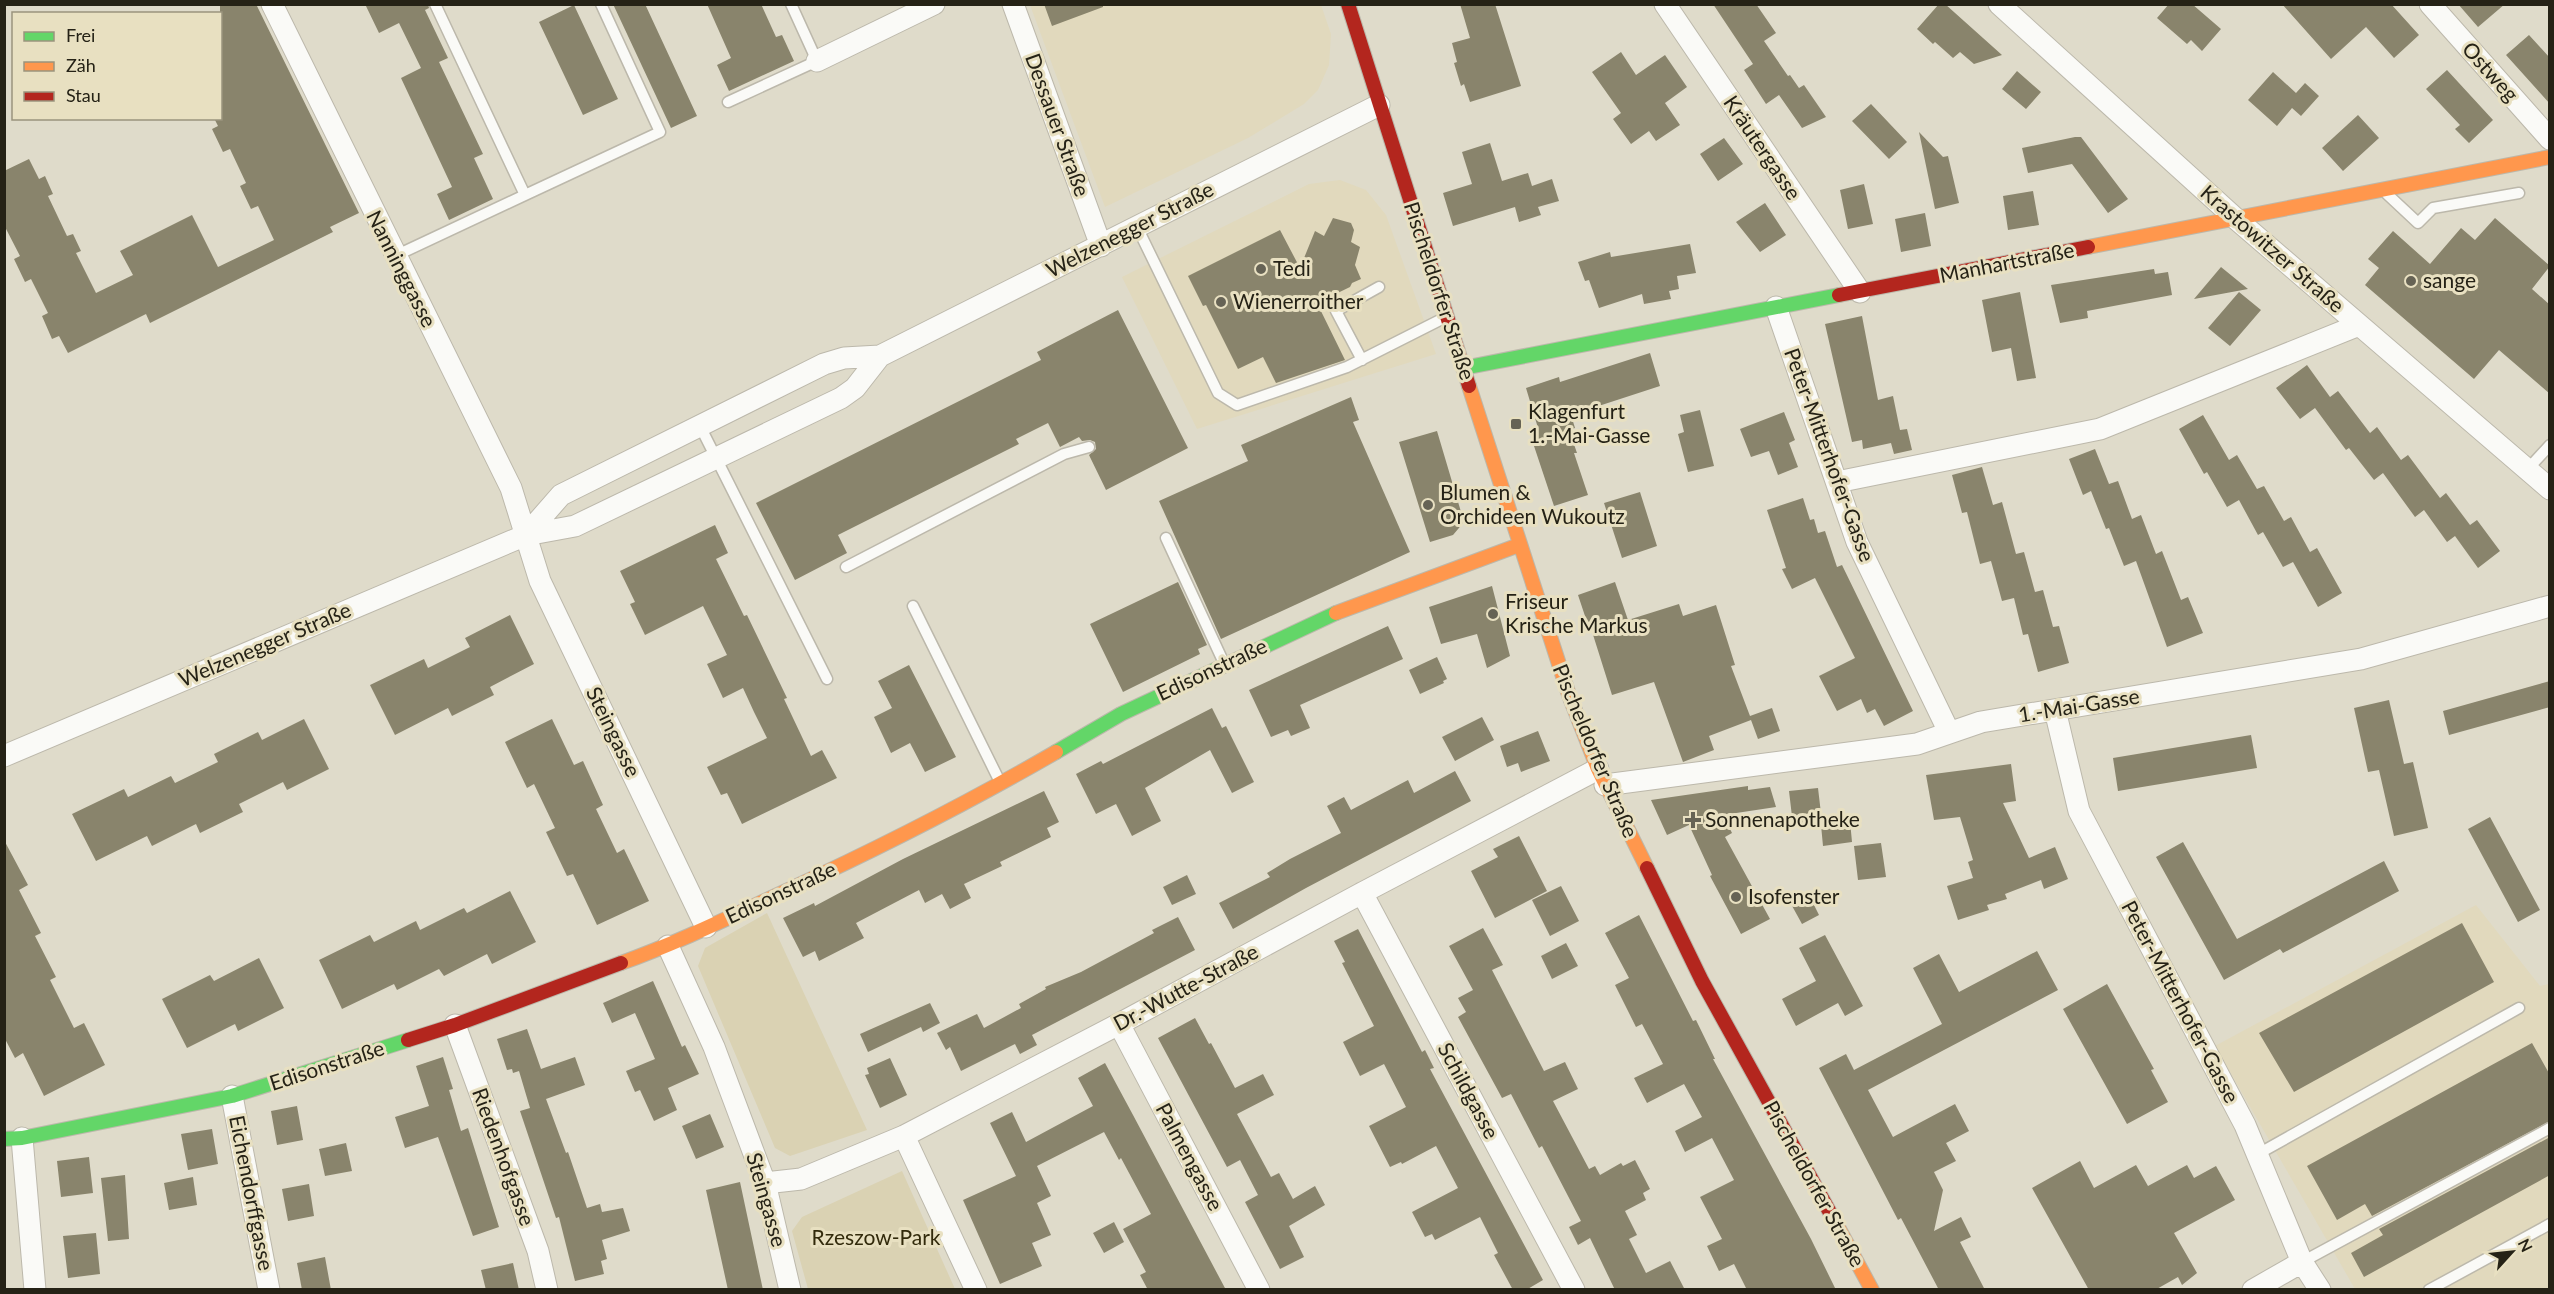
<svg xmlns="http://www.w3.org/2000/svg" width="2554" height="1294" viewBox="0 0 2554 1294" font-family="Lato,sans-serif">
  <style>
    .built { fill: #e1d9bd }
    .green { fill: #dad2b3 }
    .building { fill: #89846c }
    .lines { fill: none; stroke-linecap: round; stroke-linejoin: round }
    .lane-casing { stroke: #bcb8ab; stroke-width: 13 }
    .street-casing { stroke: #bcb8ab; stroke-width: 23 }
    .fast-casing { stroke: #bcb8ab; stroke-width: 16 }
    .slow-casing { stroke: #bcb8ab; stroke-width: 16 }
    .jam-casing { stroke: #bcb8ab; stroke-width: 16 }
    .lane { stroke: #fafaf7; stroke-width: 10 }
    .street { stroke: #fafaf7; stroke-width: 21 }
    .fast { stroke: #63d668; stroke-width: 14 }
    .slow { stroke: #ff974d; stroke-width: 14 }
    .jam { stroke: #b3261e; stroke-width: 14 }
    .poi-dot { fill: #666355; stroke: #e8e0c1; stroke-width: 2 }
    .labels { text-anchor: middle; stroke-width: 6; stroke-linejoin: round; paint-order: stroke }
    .street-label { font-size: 21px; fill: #252216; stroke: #e8e0c1 }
    .poi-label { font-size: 21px; fill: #252216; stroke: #e8e0c1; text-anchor: start }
    .park-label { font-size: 21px; fill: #322a0b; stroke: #e8e0c1 }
  </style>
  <rect width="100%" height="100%" fill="#dfdbca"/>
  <!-- built -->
  <path class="built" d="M1030,5H1321L1331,34L1329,65L1318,90L1304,104L1248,138L1105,207Z
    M1340,180L1366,190L1386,215L1436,354L1197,429L1122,277L1309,184Z
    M2476,905L2540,986L2549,984V1289H2355L2215,1046Z"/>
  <!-- green -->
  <path class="green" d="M767,913L867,1130L790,1156L775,1148L698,966L705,948Z
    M902,1171L955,1289H808L792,1231L802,1217Z"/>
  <!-- building -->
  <path class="building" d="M220,4H256L359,213L330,227L333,232L150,323L146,314L68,353L59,336L52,339L42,316L48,313L31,279L25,282L14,259L20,256L4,225V171L29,159L39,179L45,176L53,194L48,196L67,236L73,234L81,251L76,253L96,293L133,275L120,251L192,215L218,267L274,240L258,206L251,209L240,186L246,183L230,149L223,152L212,129L218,126L214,118H220Z
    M365,4H428L429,8L425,10L448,58L439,62L483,154L474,158L493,199L449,220L437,194L452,187L401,78L421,68L399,23L379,33Z
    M613,4H645L697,116L671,128Z
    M707,4H761L776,37L782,35L794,61L729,91L717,65L731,58Z
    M1044,4H1103V7L1052,26Z
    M1460,4H1495L1521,86L1470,102L1464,84L1461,86L1454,63L1457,62L1452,43L1470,38Z
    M1713,4H1756L1776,33L1764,41L1788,76L1790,75L1799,88L1804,85L1826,117L1802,128L1779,95L1766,104L1744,70L1753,64Z
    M1939,4H1945L2002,55L1974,64L1960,52L1953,58L1935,42L1933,44L1917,29Z
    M2169,4H2192L2221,29L2202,51L2191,40L2187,44L2157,18Z
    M2282,4H2391L2419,35L2394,58L2366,27L2331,59Z
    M2458,4H2505L2478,27Z
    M574,5L618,99L583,115L539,22Z
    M2529,35L2550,58V104L2506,55Z
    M1621,52L1636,75L1665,55L1687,87L1665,103L1680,125L1656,141L1649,131L1631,144L1613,119L1621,113L1592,72Z
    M2447,70L2493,120L2469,143L2455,129L2460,125L2426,89Z
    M2017,71L2041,92L2026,109L2002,89Z
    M2273,72L2296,93L2305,83L2319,96L2301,116L2292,108L2277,126L2248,100Z
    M1871,104L1907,142L1889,159L1852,121Z
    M2358,115L2379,138L2343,171L2322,148Z
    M1919,132L1943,157L1948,156L1959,203L1935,209Z
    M2075,137H2081L2128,199L2108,213L2072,164L2028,173L2022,148Z
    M1724,138L1743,164L1718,181L1700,154Z
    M1490,143L1502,181L1528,173L1532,186L1552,179L1559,201L1538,207L1541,215L1519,222L1515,207L1453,226L1443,193L1472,184L1462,152Z
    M1864,184L1873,224L1848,229L1840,190Z
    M2033,191L2039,225L2008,230L2003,196Z
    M1765,203L1786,235L1760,252L1736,222Z
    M1925,213L1931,246L1901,252L1895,219Z
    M1333,218L1351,223L1354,230L1351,242L1360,247L1355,265L1361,279L1352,283L1350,287L1317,303L1345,360L1276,383L1263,357L1238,369L1206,305L1203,306L1188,276L1280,230L1300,268L1315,231L1324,236Z
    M2495,218L2550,266L2532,289L2550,305V394L2499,350L2474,379L2365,285L2379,268L2368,259L2393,231L2430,264L2461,228L2475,240Z
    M1690,244L1696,273L1677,276L1679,289L1669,291L1671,299L1644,304L1642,294L1599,308L1589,280L1585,281L1578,262L1610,252L1611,257Z
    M2221,267L2248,289L2194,299Z
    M2154,269L2155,274L2168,272L2172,295L2087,311L2088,318L2060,323L2051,285Z
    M2020,292L2036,378L2017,381L2011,348L1992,352L1982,300Z
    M2239,292L2261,310L2230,346L2208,328Z
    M1118,310L1188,448L1106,490L1089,455L1096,449L1095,442L1090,440L1082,441L1079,437L1060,447L1048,423L1016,439L1019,444L838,535L847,553L795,580L756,503L1041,360L1037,352Z
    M1862,316L1878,400L1893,396L1900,430L1907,429L1912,450L1894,454L1891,443L1863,449L1862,440L1852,442L1825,324Z
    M1650,353L1660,386L1571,415L1575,428L1569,430L1577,453H1574L1588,495L1554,506L1531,437L1535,435L1533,430L1538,428L1526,388L1559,377L1560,382Z
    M2307,365L2330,397L2338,391L2370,433L2377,427L2401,460L2408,455L2440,498L2446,493L2470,525L2477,520L2500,551L2478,568L2455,536L2447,542L2424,510L2415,517L2383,473L2374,480L2349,448L2346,450L2315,408L2300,419L2276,388Z
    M1351,397L1359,420L1353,422L1410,552L1221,639L1159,501L1248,461L1241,445Z
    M1700,410L1714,466L1688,472L1678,434L1684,432L1680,415Z
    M1784,412L1795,440L1789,443L1798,467L1778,475L1769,451L1751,457L1740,429Z
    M2203,415L2229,460L2237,455L2257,489L2264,486L2284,521L2291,517L2310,552L2317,548L2342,593L2318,607L2293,562L2283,567L2263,532L2258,535L2239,500L2227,507L2207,472L2204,474L2179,429Z
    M1437,431L1464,522L1453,535L1430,542L1399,442Z
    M2095,449L2109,484L2118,481L2132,519L2141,515L2156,554L2162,551L2181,600L2188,597L2203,633L2167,647L2136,561L2124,566L2109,528L2106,529L2091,491L2083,495L2069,459Z
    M1982,467L1993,505L2002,502L2016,554L2024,552L2035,592L2043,590L2053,627L2059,626L2069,663L2038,672L2028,634L2023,635L2014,598L2002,601L1991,561L1980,564L1967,512L1962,513L1952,475Z
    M1640,492L1657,546L1622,558L1604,503Z
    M1803,498L1810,520L1814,519L1818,533L1825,531L1837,567L1842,565L1913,711L1884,726L1875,709L1867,713L1861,699L1837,711L1819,676L1855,658L1815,578L1792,589L1782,569L1786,568L1767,510Z
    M715,525L728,553L716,559L744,616L747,615L787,698L784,699L811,756L822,750L837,778L742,824L727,793L721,795L707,767L767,738L754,712L743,688L723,698L707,664L727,655L703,606L645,635L630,604L635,602L620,571Z
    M1178,582L1207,645L1198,649L1200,654L1123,692L1090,624Z
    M1615,582L1628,620L1679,604L1683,616L1716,605L1735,665L1731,666L1750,716L1772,708L1780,731L1758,739L1751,720L1709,736L1714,750L1683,762L1654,682L1612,695L1589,622H1587L1578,595Z
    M1492,586L1510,656L1487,668L1477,634L1441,644L1429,607Z
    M510,615L534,664L490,687L494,695L452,716L448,708L395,735L370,685L424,659L428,668L470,647L465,638Z
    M1388,626L1403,659L1300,705L1310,728L1291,736L1288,730L1271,737L1249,690Z
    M1437,657L1447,679L1443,681L1444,683L1420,694L1409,670Z
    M909,665L956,757L925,772L910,743L891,753L874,717L892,708L878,681Z
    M2550,681V707L2449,735L2443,711Z
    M2389,700L2404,764L2413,762L2428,828L2394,836L2379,770L2368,772L2354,708Z
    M1212,708L1222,728L1226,726L1254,782L1232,793L1210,750L1145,788L1161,821L1132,836L1116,804L1096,814L1076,774L1101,761L1103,764Z
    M1482,717L1494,740L1455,761L1442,737Z
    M304,719L329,769L287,790L283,782L239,804L243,812L200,833L196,824L152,846L147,836L96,861L72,814L124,789L128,797L171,776L175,783L218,762L214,754L258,732L262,740Z
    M552,719L574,765L583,761L603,805L596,809L617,853L624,849L649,901L597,925L573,874L567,876L546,832L555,828L534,784L527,788L505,742Z
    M1538,731L1550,761L1521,772L1518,763L1507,767L1500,746Z
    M2251,735L2257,768L2118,791L2113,758Z
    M2011,764L2016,801L2003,803L2029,858L2055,847L2068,879L2044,889L2041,880L2005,894L2007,899L1987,905L1989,910L1958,920L1947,886L1973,878L1968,862L1973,860L1960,817L1934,820L1926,775Z
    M1455,771L1471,801L1306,888L1233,929L1219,903L1270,877L1267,873L1290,859L1341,833L1327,806L1344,797L1351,810L1408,780L1414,793Z
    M1748,786V790L1770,787L1776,807L1723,815L1732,833L1725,837L1770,919L1741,934L1710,876L1712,875L1689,825L1667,835L1651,800Z
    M1818,788L1822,822L1793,825L1789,791Z
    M1044,791L1059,822L1047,828L1051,837L1000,862L1002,866L964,884L971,898L950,909L942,894L925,903L919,890L856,923L864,938L819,961L815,951L803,957L783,918L814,903L815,906L903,859Z
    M2490,817L2540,910L2518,922L2468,829Z
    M1850,821L1852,842L1823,846L1821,825Z
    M1519,836L1547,891L1495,918L1471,871L1498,857L1493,849Z
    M4,840L28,885L19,890L41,933L35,936L56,977L50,980L74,1028L84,1023L105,1065L44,1096L23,1053L15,1058L4,1037Z
    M2183,842L2237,939L2384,861L2399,891L2283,953L2280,949L2224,980L2156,857Z
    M1881,843L1886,877L1858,880L1854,846Z
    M1187,875L1196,894L1172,905L1163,887Z
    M1561,886L1579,921L1550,936L1532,900Z
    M510,891L536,942L492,964L487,954L444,976L439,969L397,990L394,984L342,1009L319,960L370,935L374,942L416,921L420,930L464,908L467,913Z
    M1809,895L1819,915L1802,924L1791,904Z
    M1639,915L1693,1021L1696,1020L1715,1059H1713L1811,1239L1836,1290H1747L1734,1264L1719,1271L1707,1246L1722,1239L1700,1197L1734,1180L1712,1138L1685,1152L1675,1131L1702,1117L1684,1084L1647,1103L1634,1078L1663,1064L1642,1024L1636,1027L1615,985L1629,978L1605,933Z
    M1178,917L1195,950L1032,1035L1037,1045L1020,1054L1015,1044L961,1071L950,1047L946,1050L937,1033L977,1014L984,1028L1021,1008L1019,1004L1046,989L1045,987L1081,972L1154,933L1152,930Z
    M2462,923L2494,982L2294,1092L2259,1033Z
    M1483,928L1503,965L1492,970L1544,1071L1565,1062L1578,1089L1553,1101L1589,1169L1595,1166L1600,1175L1621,1163L1623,1166L1635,1160L1650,1189L1643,1193L1646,1200L1625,1211L1637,1235L1629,1239L1646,1273L1670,1261L1685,1290H1615L1590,1238L1578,1245L1569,1227L1581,1221L1542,1146L1539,1148L1511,1094L1502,1098L1458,1017L1466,1012L1458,998L1473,990L1449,946Z
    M1358,929L1422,1052L1425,1050L1434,1068L1430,1069L1543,1280L1526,1290H1513L1494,1255L1498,1253L1480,1217L1435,1240L1432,1234L1425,1237L1412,1212L1458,1188L1436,1146L1402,1164L1401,1162L1390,1167L1369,1126L1406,1107L1384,1064L1360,1076L1343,1042L1374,1026L1342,963L1345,962L1334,941Z
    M1825,935L1863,1006L1845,1016L1838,1003L1796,1026L1782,999L1816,981L1799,948Z
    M1566,943L1578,966L1552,979L1541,956Z
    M2037,951L2058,990L1868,1090L1893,1137L1955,1104L1969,1131L1946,1143L1956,1161L1934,1172L1943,1190L1934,1231L1961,1217L1971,1237L1960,1242L1985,1290H1939L1901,1218L1898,1220L1819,1068L1846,1054L1854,1070L1942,1024L1913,968L1939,954L1959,992Z
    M259,958L284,1008L238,1031L235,1024L187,1048L162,999L210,975L214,981Z
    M653,981L682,1047L685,1045L699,1074L668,1088L677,1110L654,1121L640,1090L635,1092L626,1071L655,1059L635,1013L612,1023L603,1003Z
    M2107,984L2154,1069L2151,1070L2168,1102L2127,1124L2063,1009Z
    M930,1003L940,1023L923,1032L921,1027L868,1052L860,1034Z
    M1195,1018L1209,1044L1211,1043L1235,1088L1263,1074L1274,1095L1237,1114L1271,1177L1279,1173L1293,1199L1315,1186L1325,1205L1289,1226L1304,1257L1280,1269L1245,1202L1258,1195L1240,1160L1227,1167L1158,1038Z
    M527,1029L541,1069L575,1057L585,1085L546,1099L566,1153L568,1152L587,1208L600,1204L602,1212L623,1208L630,1231L602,1240L607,1259L601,1261L604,1274L575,1281L559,1217L556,1218L520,1111L530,1108L519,1071L513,1073L512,1069L507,1070L497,1039Z
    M2532,1043L2550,1075V1121L2372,1216L2365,1204L2337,1220L2307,1166Z
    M443,1057L453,1089L449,1090L461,1131L468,1128L499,1227L473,1236L438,1137L405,1148L395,1117L429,1106L416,1066Z
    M890,1058L907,1095L880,1108L865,1075L869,1074L867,1068Z
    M1105,1063L1133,1115L1226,1290H1148L1140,1275L1146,1272L1123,1229L1151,1214L1121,1158L1119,1160L1104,1132L1037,1166L1051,1196L1037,1203L1051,1235L1032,1243L1042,1266L1000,1284L963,1200L1016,1176L990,1123L1012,1112L1026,1142L1093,1106L1078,1078Z
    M297,1106L303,1140L277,1145L271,1111Z
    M710,1114L724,1147L696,1159L682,1126Z
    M212,1129L218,1164L188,1170L181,1134Z
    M2550,1137V1175L2364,1277L2351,1253L2383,1235L2379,1229Z
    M346,1143L352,1171L325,1176L319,1149Z
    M89,1157L93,1193L61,1197L57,1161Z
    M2080,1161L2094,1188L2136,1165L2148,1186L2187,1165L2194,1178L2216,1166L2235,1200L2174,1233L2197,1273L2182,1285L2178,1277L2155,1290H2089L2032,1188Z
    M125,1175L129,1239L108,1241L101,1178Z
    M193,1177L197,1205L169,1210L164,1183Z
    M740,1182L763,1290H728L706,1190Z
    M309,1184L314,1216L288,1221L282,1189Z
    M1114,1222L1124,1242L1104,1253L1093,1233Z
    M96,1233L100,1274L68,1278L63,1236Z
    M325,1257L331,1290H302L297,1263Z
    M513,1263L519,1290H486L481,1270Z"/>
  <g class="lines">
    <defs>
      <path id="lane" d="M728,102L817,61L791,4
        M2387,194L2418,223L2433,208L2519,193
        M525,195L660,132L601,4
        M1137,227L1218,393L1237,405L1347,367L1444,318
        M395,256L525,195L435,4
        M1362,360L1336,311L1379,287
        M700,426L827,679
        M2527,470L2550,445
        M1166,538L1223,661
        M846,567L1064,454L1089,447
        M913,606L1001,784
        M2258,1154L2519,1008
        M2302,1262L2550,1128
        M2429,1290L2550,1224"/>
      <path id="street" d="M272,4L511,488L540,581L706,927
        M1013,4L1101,246
        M1665,4L1860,292
        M1999,4L2235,218L2550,489
        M2430,4L2550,139
        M817,61L934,4
        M1776,307L1857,542L1949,732
        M1837,482L2100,429L2359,325
        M526,535L561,495L824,364L844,358L880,356L1379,105
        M2055,710L2079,811L2245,1125L2302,1262L2320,1290
        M4,756L526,535L575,526L841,398L855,388L880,356
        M1605,785L1917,744L1981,722L2361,659L2550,606
        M1362,893L1574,1290
        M668,946L714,1047L765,1183L790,1290
        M1119,1024L1259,1290
        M455,1025L538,1251L547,1290
        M232,1096L269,1290
        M904,1136L976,1290
        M22,1138L35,1290
        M765,1183L801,1179L904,1136L1119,1024L1362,893L1598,769
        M2253,1290L2302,1262"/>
      <path id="fast" d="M1463,368L1839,295
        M1056,752L1121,714L1336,613
        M4,1139L22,1138L232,1096L408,1040"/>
      <path id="slow" d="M2088,247L2550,157
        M1469,386L1569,695L1598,769L1647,868
        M1336,613L1519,545
        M621,963C677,943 730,917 784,892C877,849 968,803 1056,752
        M1833,1218L1872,1290"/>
      <path id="jam" d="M1348,4L1469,386
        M1839,295L2088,247
        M1647,868L1702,981L1833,1218
        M408,1040L455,1025L621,963"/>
    </defs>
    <!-- lane casing -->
    <use href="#lane" class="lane-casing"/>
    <!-- street casing -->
    <use href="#street" class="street-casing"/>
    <!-- fast casing -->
    <use href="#fast" class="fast-casing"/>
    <!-- slow casing -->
    <use href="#slow" class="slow-casing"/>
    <!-- jam casing -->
    <use href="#jam" class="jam-casing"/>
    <!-- lane -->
    <use href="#lane" class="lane"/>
    <!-- street -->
    <use href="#street" class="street"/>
    <!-- fast -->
    <use href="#fast" class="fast"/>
    <!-- slow -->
    <use href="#slow" class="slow"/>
    <!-- jam -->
    <use href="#jam" class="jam"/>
  </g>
  <!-- markers -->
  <g class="poi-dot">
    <circle cx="1261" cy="269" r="6"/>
    <circle cx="2411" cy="281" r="6"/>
    <circle cx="1221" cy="302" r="6"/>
    <rect x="1510" y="418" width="12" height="12" rx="3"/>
    <circle cx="1428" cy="505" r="6"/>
    <circle cx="1493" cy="614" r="6"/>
    <path d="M1690 811h6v6h6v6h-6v6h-6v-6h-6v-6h6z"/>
    <circle cx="1736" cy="897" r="6"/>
  </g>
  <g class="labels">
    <!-- street labels -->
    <g class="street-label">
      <text transform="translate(2490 72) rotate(48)" y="7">Ostweg</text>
      <text transform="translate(1057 125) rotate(70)" y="7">Dessauer Straße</text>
      <text transform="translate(1762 148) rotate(56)" y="7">Kräutergasse</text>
      <text transform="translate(1130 230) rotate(-27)" y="7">Welzenegger Straße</text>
      <text transform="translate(2272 249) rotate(41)" y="7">Krastowitzer Straße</text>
      <text transform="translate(2007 263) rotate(-11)" y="7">Manhartstraße</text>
      <text transform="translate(401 269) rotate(63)" y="7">Nanninggasse</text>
      <text transform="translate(1439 291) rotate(72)" y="7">Pischeldorfer Straße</text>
      <text transform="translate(1829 455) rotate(70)" y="7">Peter-Mitterhofer-Gasse</text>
      <text transform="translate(265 645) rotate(-23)" y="7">Welzenegger Straße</text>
      <text transform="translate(1212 670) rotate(-25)" y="7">Edisonstraße</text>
      <text transform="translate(2079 706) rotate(-9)" y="7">1.-Mai-Gasse</text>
      <text transform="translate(613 732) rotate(64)" y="7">Steingasse</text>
      <text transform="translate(1595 751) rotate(67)" y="7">Pischeldorfer Straße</text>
      <text transform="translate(781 893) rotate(-25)" y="7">Edisonstraße</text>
      <text transform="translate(1186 988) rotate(-28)" y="7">Dr.-Wutte-Straße</text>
      <text transform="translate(2180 1002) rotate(62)" y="7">Peter-Mitterhofer-Gasse</text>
      <text transform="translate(327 1066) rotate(-18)" y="7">Edisonstraße</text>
      <text transform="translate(1468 1091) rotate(62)" y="7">Schildgasse</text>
      <text transform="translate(503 1157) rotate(70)" y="7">Riedenhofgasse</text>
      <text transform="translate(1189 1157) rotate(62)" y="7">Palmengasse</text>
      <text transform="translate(1814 1184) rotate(61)" y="7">Pischeldorfer Straße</text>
      <text transform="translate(251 1193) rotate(79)" y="7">Eichendorffgasse</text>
      <text transform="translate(766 1200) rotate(74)" y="7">Steingasse</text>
    </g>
    <!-- poi labels -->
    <g class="poi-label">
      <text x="1273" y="276">Tedi</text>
      <text x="2423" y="288">sange</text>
      <text x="1233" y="309">Wienerroither</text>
      <text x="1528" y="419">Klagenfurt<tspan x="1528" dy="24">1.-Mai-Gasse</tspan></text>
      <text x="1440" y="500">Blumen &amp;<tspan x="1440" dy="24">Orchideen Wukoutz</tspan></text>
      <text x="1505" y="609">Friseur<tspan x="1505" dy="24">Krische Markus</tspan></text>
      <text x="1705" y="827">Sonnenapotheke</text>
      <text x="1748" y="904">Isofenster</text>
    </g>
    <!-- park labels -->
    <g class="park-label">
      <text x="876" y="1245">Rzeszow-Park</text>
    </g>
  </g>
  <!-- border -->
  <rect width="2554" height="1294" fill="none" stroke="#252216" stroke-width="12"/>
  <!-- legend -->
  <rect x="12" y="12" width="210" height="108" fill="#e8e0c1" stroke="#9a947d" stroke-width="1.5"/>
  <rect x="24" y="32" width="30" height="9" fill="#63d668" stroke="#9a947d" stroke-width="1.5"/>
  <text x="66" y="42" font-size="18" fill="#252216">Frei</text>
  <rect x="24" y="62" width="30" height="9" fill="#ff974d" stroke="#9a947d" stroke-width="1.5"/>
  <text x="66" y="72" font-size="18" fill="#252216">Zäh</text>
  <rect x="24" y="92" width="30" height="9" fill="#b3261e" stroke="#9a947d" stroke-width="1.5"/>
  <text x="66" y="102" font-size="18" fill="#252216">Stau</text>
  <!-- north arrow -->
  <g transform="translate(2512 1252) rotate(63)" stroke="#e8e0c1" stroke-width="4.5" paint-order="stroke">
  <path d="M0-4.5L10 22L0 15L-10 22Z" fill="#252216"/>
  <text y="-9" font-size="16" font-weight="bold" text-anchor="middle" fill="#252216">N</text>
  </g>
</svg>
